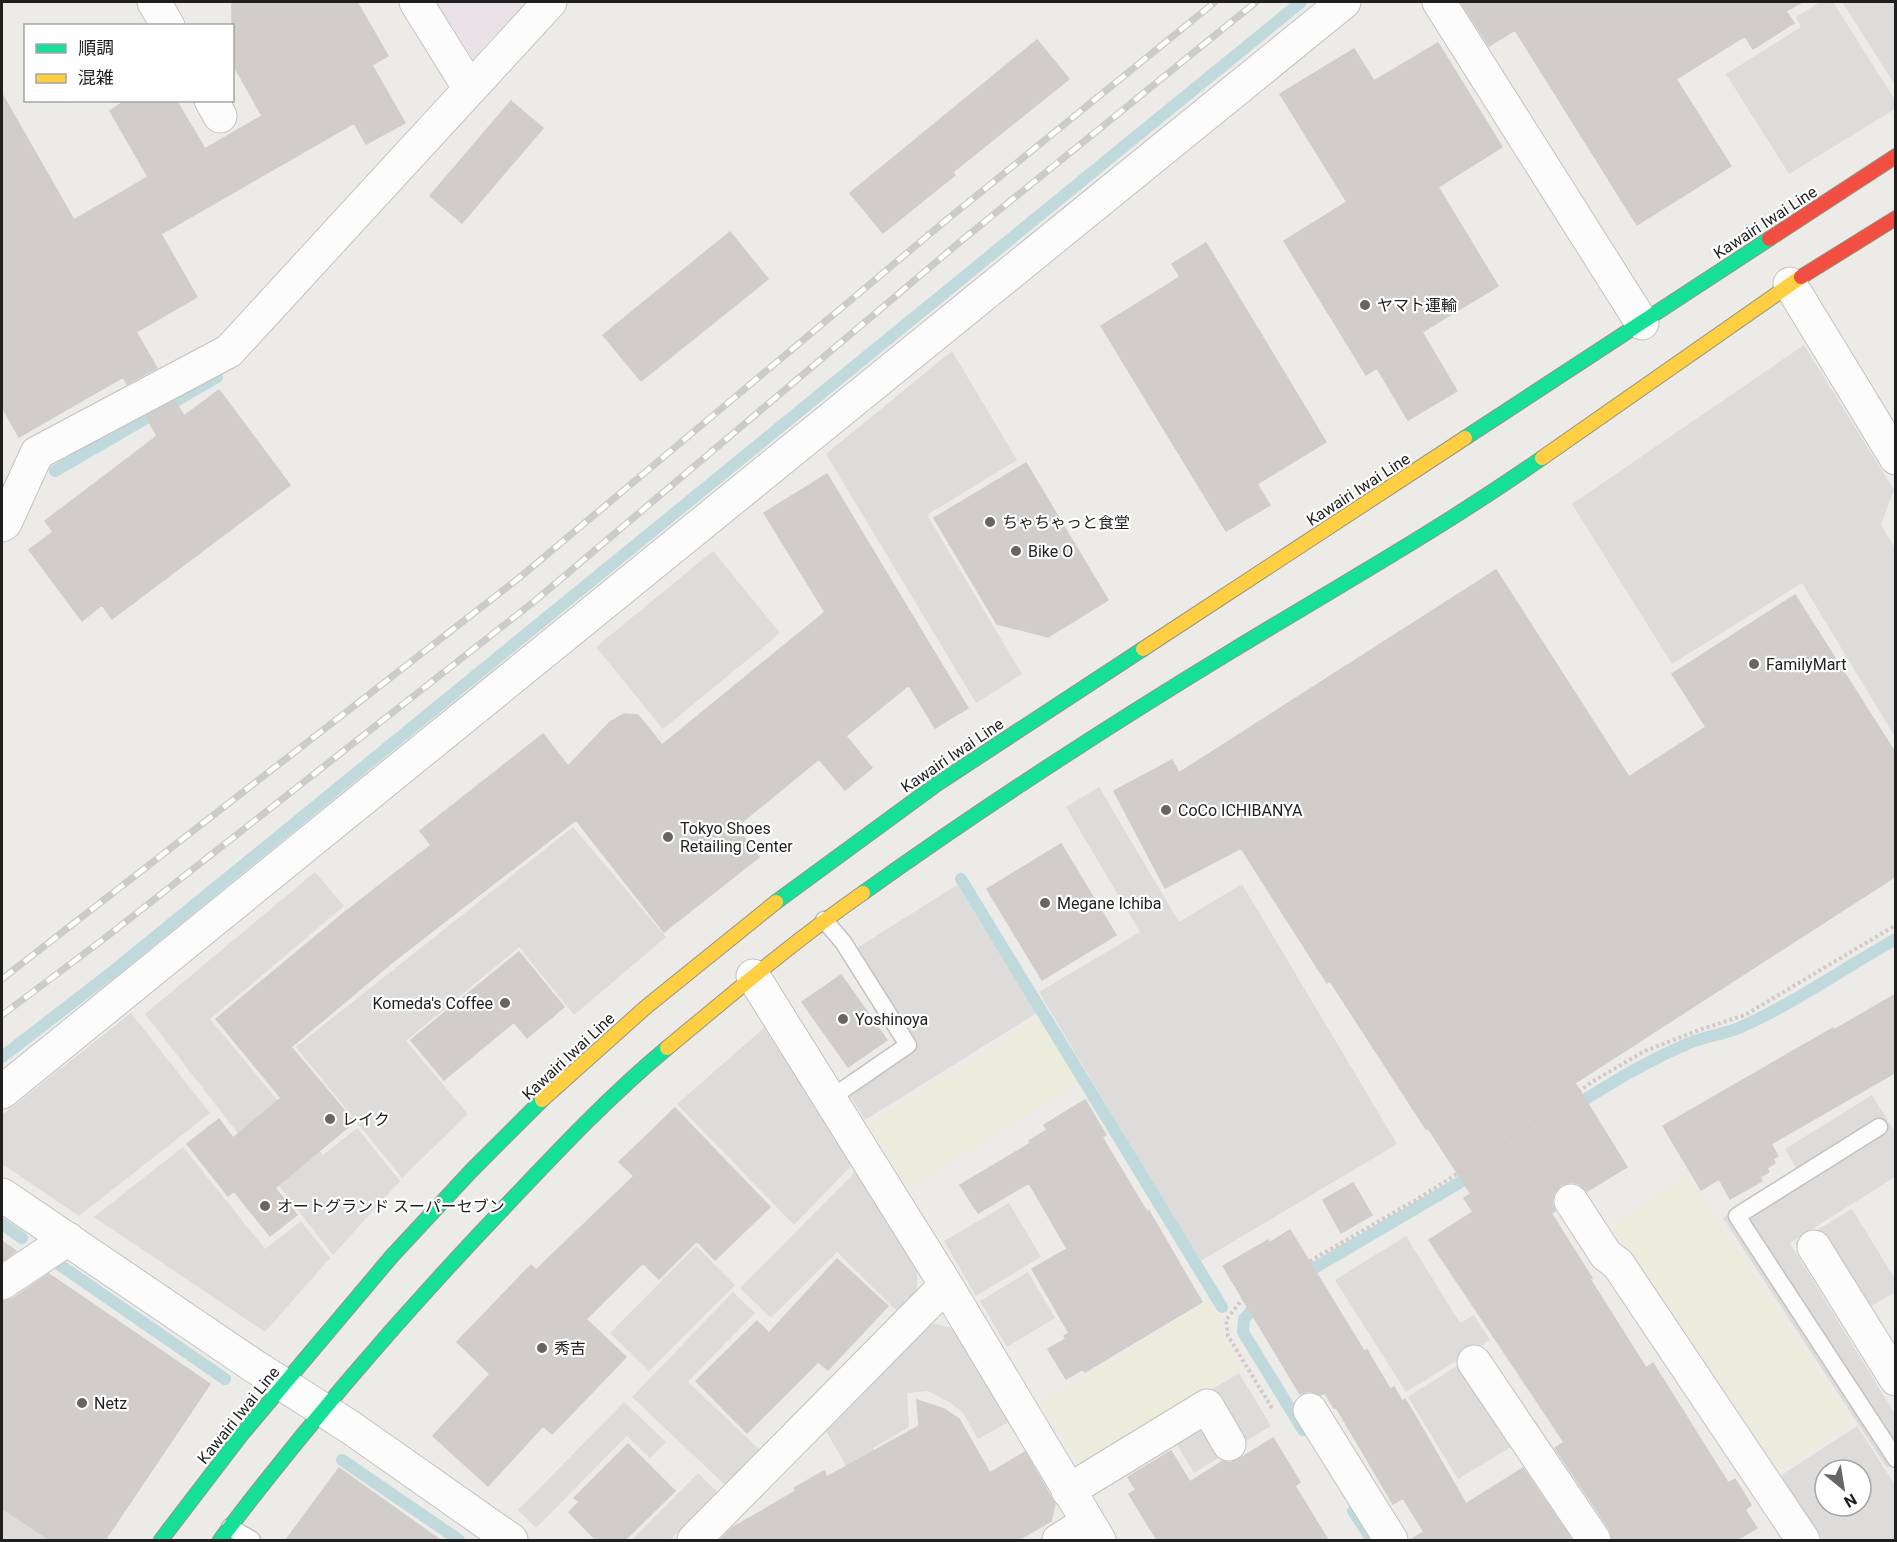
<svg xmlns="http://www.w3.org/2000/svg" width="1897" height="1542" viewBox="0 0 1897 1542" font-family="Roboto,'Noto Sans JP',sans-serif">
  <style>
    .industrial { fill: #eae1e6 }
    .farmland { fill: #ececdc }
    .parking { fill: #dddcdb; fill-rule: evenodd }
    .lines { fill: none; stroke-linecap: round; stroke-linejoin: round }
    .stream { stroke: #bfd9dd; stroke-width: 12 }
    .building { fill: #d0cdcb; stroke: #d0cdca; stroke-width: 1.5 }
    .lane-casing { stroke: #c3c2c0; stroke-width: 19 }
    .street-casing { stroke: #c3c2c0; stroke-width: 35 }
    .fast-casing { stroke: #959582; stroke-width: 16 }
    .slow-casing { stroke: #959582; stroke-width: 16 }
    .jam-casing { stroke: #959582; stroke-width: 16 }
    .path { stroke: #d5c9c7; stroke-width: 4; stroke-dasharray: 3 3; stroke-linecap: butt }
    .lane { stroke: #fcfcfc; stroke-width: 16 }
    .street { stroke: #fcfcfc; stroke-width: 33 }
    .fast { stroke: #16e098; stroke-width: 14 }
    .slow { stroke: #ffcf43; stroke-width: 14 }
    .jam { stroke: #f24e42; stroke-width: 14 }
    .rail-casing { stroke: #cbcbca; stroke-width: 7 }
    .rail { stroke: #fff; stroke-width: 4.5; stroke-dasharray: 14; stroke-linecap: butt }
    .poi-dot { fill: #676665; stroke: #fff; stroke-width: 2 }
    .labels { text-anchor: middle; stroke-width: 4.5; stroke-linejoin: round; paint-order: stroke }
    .street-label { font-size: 16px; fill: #1f1f1f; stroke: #fff }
    .poi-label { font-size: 16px; fill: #1f1f1f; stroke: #fff; text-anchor: start }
  </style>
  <rect width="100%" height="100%" fill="#edebe8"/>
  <!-- industrial -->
  <path class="industrial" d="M437,2H528L473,59Z"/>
  <!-- farmland -->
  <path class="farmland" d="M1040,1019L1080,1083L908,1188L868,1124Z
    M1687,1175L1853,1422L1777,1473L1612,1226Z
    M1209,1301L1220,1318L1219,1329L1242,1369L1080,1467L1042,1403Z"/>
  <!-- parking -->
  <path class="parking" d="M1820,2H1833L1895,100V109L1789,174L1726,74L1801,27L1796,17Z
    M1842,2H1895V85Z
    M1804,345L1894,490L1881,525L1895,548V737L1802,583L1672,664L1572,504Z
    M952,351L1017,460L927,515L1022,674L976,703L826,454Z
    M713,551L780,633L663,729L596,647Z
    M1099,787L1179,922L1242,884L1397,1144L1199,1262L1039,992L1140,932L1066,807Z
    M573,827L666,937L574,1015L519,947L406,1041L468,1114L402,1178L296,1047Z
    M315,872L344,906L210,1019L323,1155L357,1128L400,1181L333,1255L145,1014Z
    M957,885L1037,1013L865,1120L842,1083L914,1037L857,948Z
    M131,1013L210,1113L79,1216L2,1164V1115Z
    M764,1028L853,1164L794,1225L677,1104Z
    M1872,1095L1895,1132V1177L1790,1243L1895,1414V1463L1887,1468L1723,1218L1798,1171L1785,1149Z
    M183,1147L265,1249L301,1221L330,1258L265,1332L94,1217Z
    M856,1171L917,1269V1294L898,1312L837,1252L771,1318L740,1288Z
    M1009,1203L1041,1257L976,1296L944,1241Z
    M1852,1209L1895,1279V1292L1844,1323L1795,1243Z
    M1406,1236L1460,1323L1474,1315L1490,1340L1406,1392L1335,1280Z
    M696,1246L735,1285L649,1371L610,1333Z
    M1028,1272L1055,1318L1007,1347L980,1301Z
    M733,1292L755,1313L688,1382L760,1450L725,1485L632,1397Z
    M931,1323L957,1329L1010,1421L978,1439L963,1413L951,1403L928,1391L907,1393L909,1427L873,1448L897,1490L870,1507L826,1431Z
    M1460,1364L1511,1447L1458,1479L1408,1397Z
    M1239,1373L1271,1426L1194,1473L1162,1420Z
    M624,1402L666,1442L650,1458L627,1436L536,1528L518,1510Z
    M1857,1426L1895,1485V1540H1823L1780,1476ZM1825,1470H1861V1506H1825Z
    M698,1473L718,1493L670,1540H632Z
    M2,1508L50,1540H2Z"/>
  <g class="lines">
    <!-- stream -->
    <path class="stream" d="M55,471L217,377
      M961,879L1222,1307
      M2,1057L116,969L1301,2
      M1572,1108C1610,1083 1650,1059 1692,1042C1708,1036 1725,1034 1741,1027C1795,1003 1844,968 1896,939
      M2,1224L22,1238
      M57,1263L225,1379
      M1299,1277L1476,1173
      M1261,1300L1244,1319L1243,1332L1303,1430
      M342,1460L459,1540
      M1353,1511L1372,1540"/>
  </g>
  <!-- building -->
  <path class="building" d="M232,2H357L388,56L372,65L405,123L366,144L354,123L161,234L197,297L136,332L157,368L127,384L123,377L19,437L2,407V94L74,220L148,177L110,111L126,100H176L205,149L262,116L232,62Z
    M1461,2H1802L1786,11L1794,23L1753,49L1745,36L1676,79L1731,166L1637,225L1515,30L1489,46Z
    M1037,40L1069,79L953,172L955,175L883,233L850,193Z
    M1438,43L1502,147L1438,187L1498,286L1422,332L1457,391L1408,420L1377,368L1366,375L1284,241L1347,202L1280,94L1354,49L1374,81Z
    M511,101L543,128L462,223L430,196Z
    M730,232L768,279L641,381L603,335Z
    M1206,243L1326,442L1257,484L1270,505L1226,531L1101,326L1180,277L1172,264Z
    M219,390L290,485L112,619L102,605L82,621L29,550L53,532L45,521L157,436L146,416L175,401L184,416Z
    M1026,463L1108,600L1048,637L997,624L934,518Z
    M827,474L968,708L935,728L909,685L846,736L872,768L845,790L819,759L736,827L759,857L664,932L576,820L394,961L291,1047L354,1122L275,1188L297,1215L270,1236L234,1191L228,1196L187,1144L219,1119L233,1138L281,1098L216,1019L345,912L431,845L420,831L543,734L568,766L610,722L624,714L638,715L662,745L825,612L764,513Z
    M1496,570L1629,777L1706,727L1672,674L1795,595L1896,754V876L1575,1083L1627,1167L1587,1191L1579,1184L1571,1182L1561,1185L1554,1193L1552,1203L1555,1211L1551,1213L1592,1278L1590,1279L1646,1368L1653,1363L1728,1483L1735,1479L1751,1505L1745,1510L1757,1528L1736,1540H1612L1610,1530L1555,1448L1564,1442L1429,1240L1473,1212L1464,1198L1471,1194L1428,1128L1426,1129L1330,981L1327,983L1241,848L1165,888L1114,791L1172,760L1179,773Z
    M1061,844L1116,935L1042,980L987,889Z
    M519,952L564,1007L527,1038L514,1022L444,1080L411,1040Z
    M841,975L887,1040L848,1067L802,1002Z
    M1896,994V1072L1771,1144L1778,1156L1773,1159L1775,1163L1767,1168L1769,1172L1760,1177L1762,1181L1730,1199L1719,1179L1701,1190L1663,1126L1833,1028L1834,1030Z
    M1085,1100L1106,1135L1102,1137L1147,1212L1149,1211L1202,1302L1085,1372L1083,1369L1066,1379L1048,1349L1066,1339L1064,1336L1069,1333L1032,1269L1067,1249L1029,1183L978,1213L960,1185L1031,1143L1029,1141L1047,1130L1044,1125Z
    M675,1108L770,1207L715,1260L697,1241L659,1279L643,1263L586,1319L626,1357L552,1434L543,1426L488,1486L433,1436L490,1374L457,1342L531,1265L536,1270L634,1176L619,1162Z
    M1353,1183L1372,1215L1341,1233L1323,1200Z
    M1290,1230L1364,1351L1367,1350L1390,1389L1394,1387L1402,1401L1405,1399L1417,1419L1466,1504L1523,1468L1572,1540H1410L1424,1532L1403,1498L1393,1504L1336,1407L1334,1408L1325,1393L1321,1395L1309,1391L1300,1394L1223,1266L1268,1240L1269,1243Z
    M2,1241L16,1251L2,1261Z
    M837,1259L888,1306L828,1370L818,1362L747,1433L696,1381L757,1321L769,1333Z
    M49,1274L210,1384L105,1540H50L2,1508V1301L12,1299Z
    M917,1400L944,1409L959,1419L990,1473L1025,1452L1055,1504L1051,1521L1018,1540H720L732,1528L796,1491L794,1488L824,1471L827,1477L919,1426Z
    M1273,1438L1300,1482L1295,1486L1328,1540H1157L1129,1494L1136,1490L1128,1477L1171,1451L1190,1482L1223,1461L1230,1463L1238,1460Z
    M628,1444L675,1491L625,1540H596L569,1512L579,1502L574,1498Z
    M339,1468L440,1540H286Z"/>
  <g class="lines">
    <defs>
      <path id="lane" d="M824,920L843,942L908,1045L831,1098
        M1879,1127L1737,1216L1896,1459
        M230,1527L252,1540"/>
      <path id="street" d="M154,2L168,26
        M416,2L470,89
        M1439,2L1642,323
        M211,100L220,116
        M1790,284L1896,458
        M2,525L5,523L37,453L229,351L550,2
        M753,976L946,1285L1099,1540
        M2,1092L1344,2
        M2,1195L254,1366L350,1427L511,1540
        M1571,1201L1606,1255L1618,1264L1803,1540
        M1814,1247L1896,1379
        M2,1283L68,1239
        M1474,1362L1594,1540
        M1310,1410L1391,1540
        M1068,1491L1207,1406L1229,1444
        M694,1540L946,1285
        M1059,1540L1087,1523"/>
      <path id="fast" d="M1465,438L1769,239
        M863,893C982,808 1105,728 1230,652C1335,588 1442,528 1542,458
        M776,902L937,784L1143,649
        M161,1540L242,1434L392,1256L472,1170L542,1100
        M220,1540C307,1425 401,1316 501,1211C554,1155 607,1098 667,1048"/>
      <path id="slow" d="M1542,458L1801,277
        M1143,649L1465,438
        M667,1048C731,995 794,941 863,893
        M542,1100L646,1007L776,902"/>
      <path id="jam" d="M1769,239L1896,156
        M1801,277L1896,218"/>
    </defs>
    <!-- lane casing -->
    <use href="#lane" class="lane-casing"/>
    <!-- street casing -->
    <use href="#street" class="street-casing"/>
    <!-- fast casing -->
    <use href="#fast" class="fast-casing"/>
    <!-- slow casing -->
    <use href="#slow" class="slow-casing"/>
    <!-- jam casing -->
    <use href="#jam" class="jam-casing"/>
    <!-- path -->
    <path class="path" d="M1272,1408L1228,1336L1226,1320L1241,1301L1419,1198L1476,1162L1595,1080L1645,1051L1699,1030L1745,1015L1896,925"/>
    <!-- lane -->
    <use href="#lane" class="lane"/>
    <!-- street -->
    <use href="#street" class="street"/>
    <!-- fast -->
    <use href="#fast" class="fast"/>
    <!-- slow -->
    <use href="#slow" class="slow"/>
    <!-- jam -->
    <use href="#jam" class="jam"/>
    <defs>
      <path id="rail" d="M2,979L519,578L944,222L1215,2
        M2,1015L105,938L536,600L961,241L1256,2"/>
    </defs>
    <!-- rail casing -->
    <use href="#rail" class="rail-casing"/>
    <!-- rail -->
    <use href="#rail" class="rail"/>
  </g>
  <!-- markers -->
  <g class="poi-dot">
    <circle cx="1365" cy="305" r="6"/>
    <circle cx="990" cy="522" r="6"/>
    <circle cx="1016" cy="551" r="6"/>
    <circle cx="1754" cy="664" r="6"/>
    <circle cx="1166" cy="810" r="6"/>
    <circle cx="668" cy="837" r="6"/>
    <circle cx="1045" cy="903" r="6"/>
    <circle cx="505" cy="1003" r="6"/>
    <circle cx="843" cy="1019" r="6"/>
    <circle cx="330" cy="1119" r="6"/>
    <circle cx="265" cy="1206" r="6"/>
    <circle cx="542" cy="1348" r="6"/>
    <circle cx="82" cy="1403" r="6"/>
  </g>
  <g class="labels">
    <!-- street labels -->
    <g class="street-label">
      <text transform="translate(1765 222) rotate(-33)" y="6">Kawairi Iwai Line</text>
      <text transform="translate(1358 489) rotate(-33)" y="6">Kawairi Iwai Line</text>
      <text transform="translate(952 755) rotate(-34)" y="6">Kawairi Iwai Line</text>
      <text transform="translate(568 1056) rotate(-43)" y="6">Kawairi Iwai Line</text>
      <text transform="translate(238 1415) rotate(-51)" y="6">Kawairi Iwai Line</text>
    </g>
    <!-- poi labels -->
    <g class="poi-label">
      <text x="1377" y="311">ヤマト運輸</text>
      <text x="1002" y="528">ちゃちゃっと食堂</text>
      <text x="1028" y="557">Bike O</text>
      <text x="1766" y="670">FamilyMart</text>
      <text x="1178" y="816">CoCo ICHIBANYA</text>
      <text x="680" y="834">Tokyo Shoes<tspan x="680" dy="18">Retailing Center</tspan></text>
      <text x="1057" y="909">Megane Ichiba</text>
      <text x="493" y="1009" text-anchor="end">Komeda's Coffee</text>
      <text x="855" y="1025">Yoshinoya</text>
      <text x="342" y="1125">レイク</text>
      <text x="277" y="1212">オートグランド スーパーセブン</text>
      <text x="554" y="1354">秀吉</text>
      <text x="94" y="1409">Netz</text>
    </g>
  </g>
  <!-- border -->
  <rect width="1897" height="1542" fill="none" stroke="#1f1f1f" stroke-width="6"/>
  <!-- legend -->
  <rect x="24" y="24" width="210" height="78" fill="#ffffff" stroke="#a5a5a5" stroke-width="1.5"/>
  <rect x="36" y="44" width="30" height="9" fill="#16e098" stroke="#a5a5a5" stroke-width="1.5"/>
  <text x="78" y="54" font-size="18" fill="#1f1f1f">順調</text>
  <rect x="36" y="74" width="30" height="9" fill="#ffcf43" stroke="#a5a5a5" stroke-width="1.5"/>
  <text x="78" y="84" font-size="18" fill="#1f1f1f">混雑</text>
  <!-- north arrow -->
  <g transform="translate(1843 1488) rotate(150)"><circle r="28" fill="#ffffff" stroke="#a5a5a5" stroke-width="1.5"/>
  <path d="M0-4.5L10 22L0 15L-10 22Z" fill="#676665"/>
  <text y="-9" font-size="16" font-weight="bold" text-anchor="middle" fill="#1f1f1f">N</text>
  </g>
</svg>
